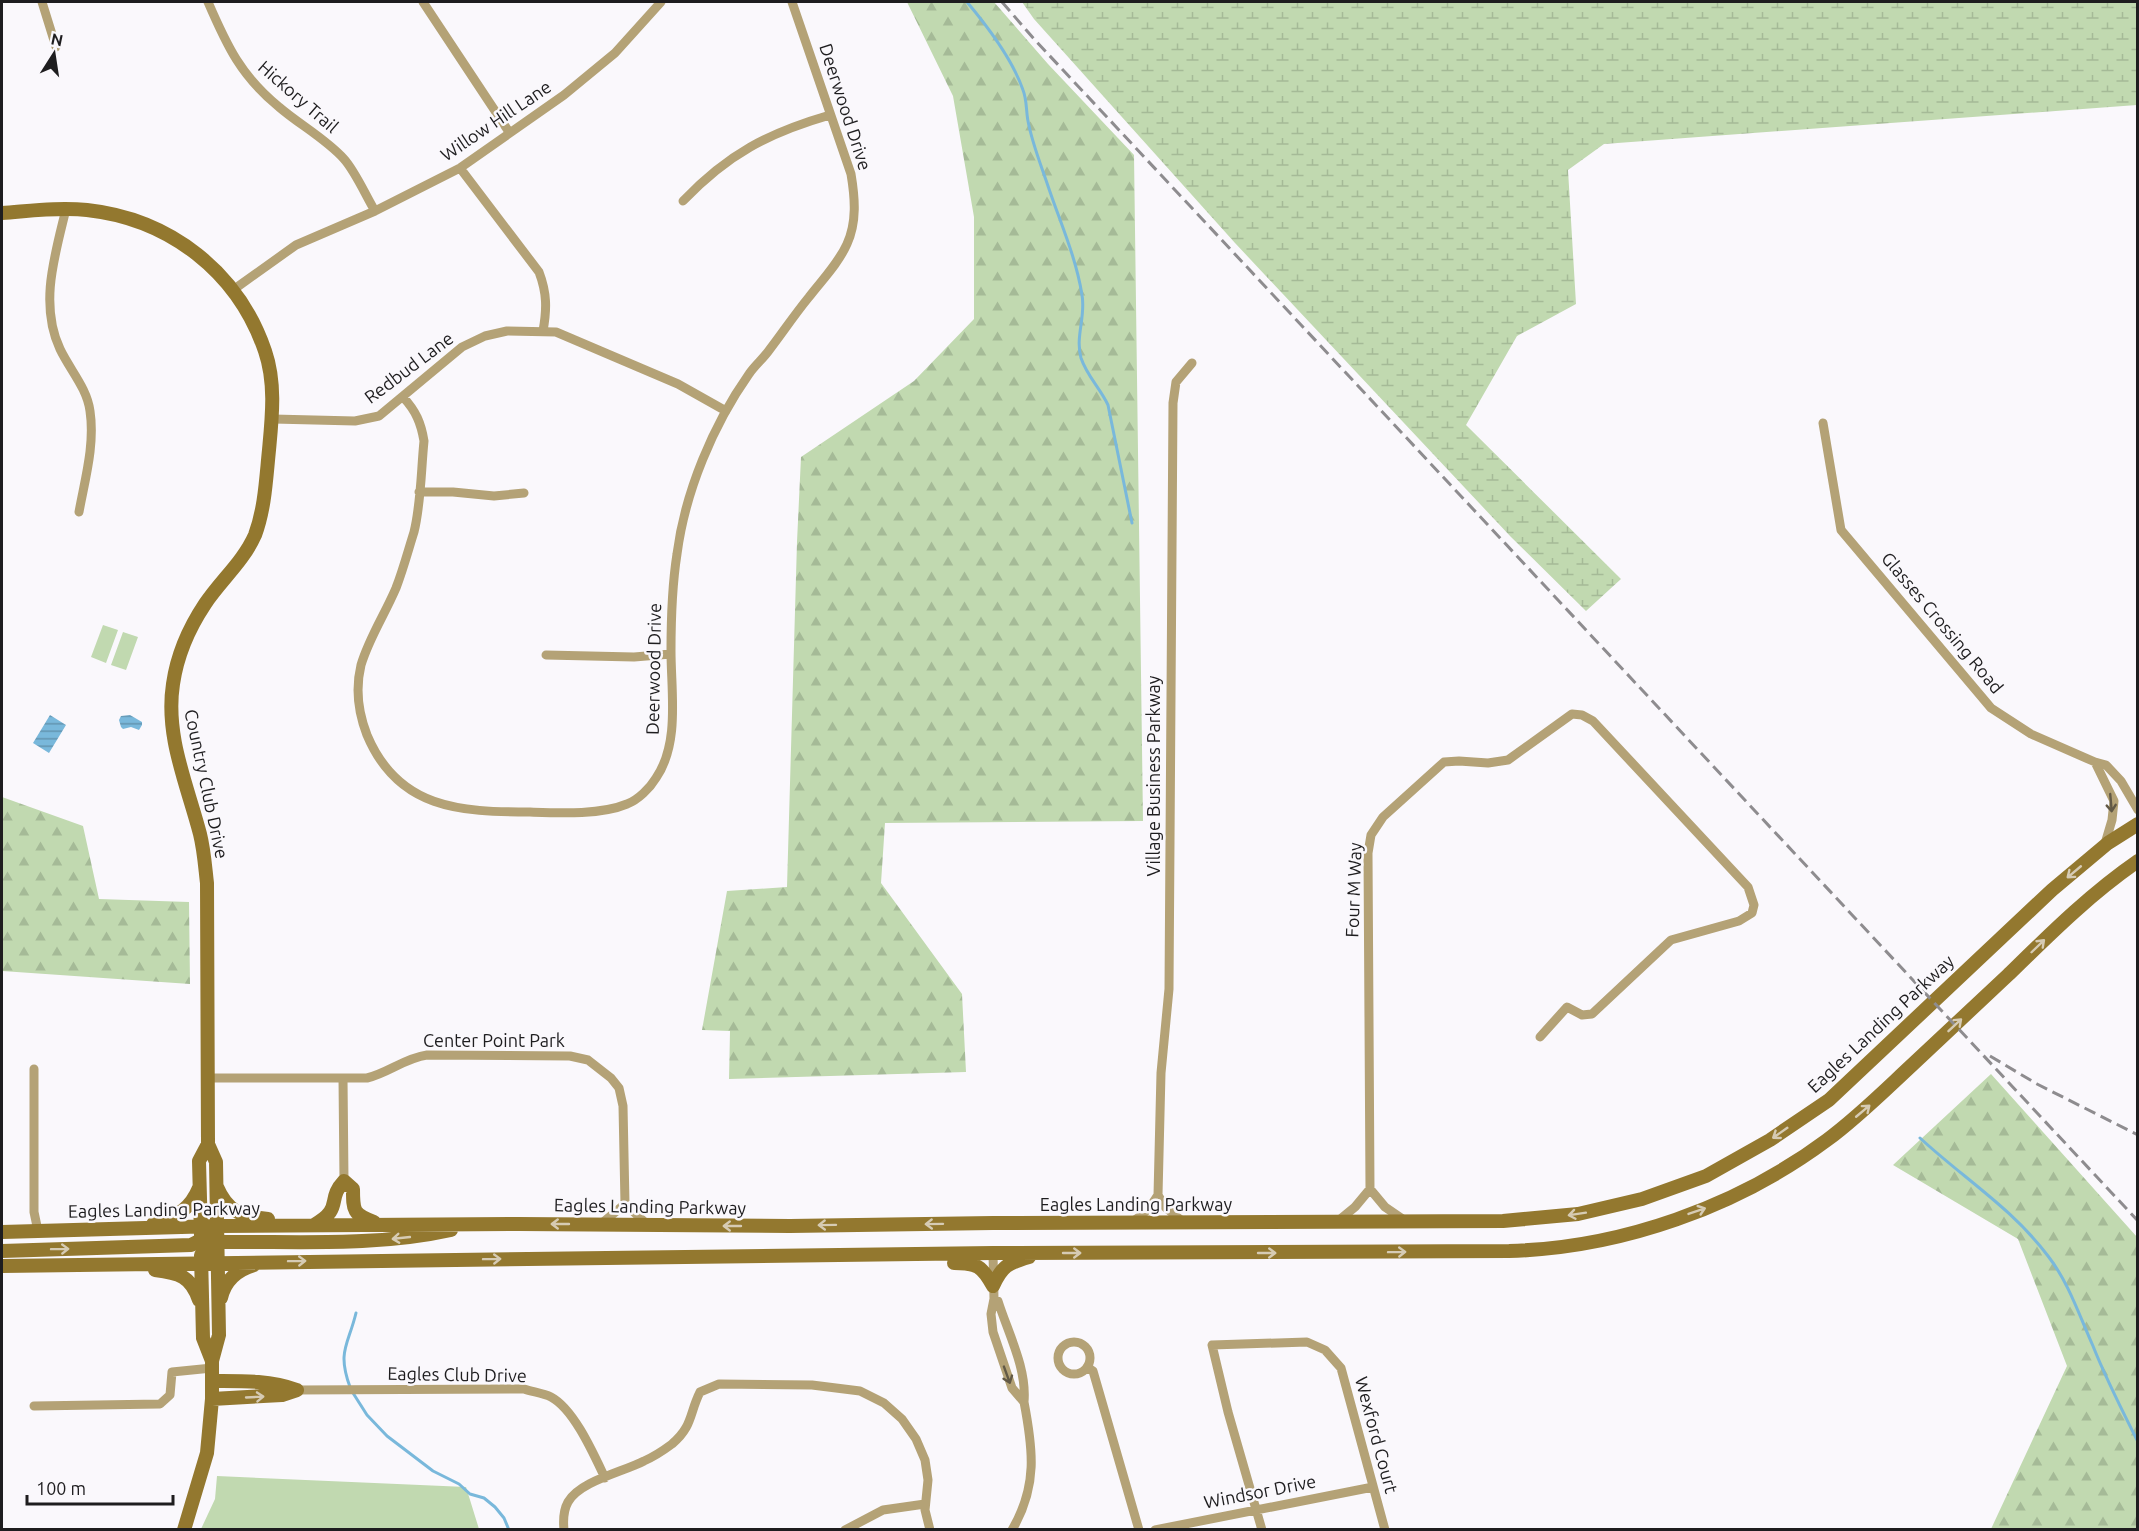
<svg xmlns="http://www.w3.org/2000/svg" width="2139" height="1531" viewBox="0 0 2139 1531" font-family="Ubuntu,sans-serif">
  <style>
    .green { fill: #c1d9b0 }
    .forest { fill: url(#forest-firs) }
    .wetland { fill: url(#wetland-marsh) }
    .water { fill: url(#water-rules) }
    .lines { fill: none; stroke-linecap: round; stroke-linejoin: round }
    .stream { stroke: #79b8db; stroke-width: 3 }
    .street { stroke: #b4a276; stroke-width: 9 }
    .secondary { stroke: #93782f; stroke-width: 14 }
    .rail { stroke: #8e8c8f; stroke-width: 3; stroke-dasharray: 12 6; stroke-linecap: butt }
    .oneway { stroke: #625946 }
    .oneway2 { stroke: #d6cbb4 }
    .labels { text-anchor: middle; stroke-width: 5; stroke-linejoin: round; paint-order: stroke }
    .street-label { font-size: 18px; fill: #1e1d1f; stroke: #faf8fc }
  </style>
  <defs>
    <pattern id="forest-firs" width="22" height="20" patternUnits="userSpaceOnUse" patternTransform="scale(1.5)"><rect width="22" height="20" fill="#c1d9b0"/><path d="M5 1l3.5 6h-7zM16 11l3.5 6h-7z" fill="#a5ba97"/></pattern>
    <pattern id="wetland-marsh" width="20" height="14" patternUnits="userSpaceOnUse" patternTransform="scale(1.5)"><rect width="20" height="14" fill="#c1d9b0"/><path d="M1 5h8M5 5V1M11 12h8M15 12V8" fill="none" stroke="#a5ba97"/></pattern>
    <pattern id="water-rules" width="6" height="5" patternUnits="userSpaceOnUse" patternTransform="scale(1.5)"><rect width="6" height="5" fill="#79b8db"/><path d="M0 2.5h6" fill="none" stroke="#6395b1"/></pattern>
  </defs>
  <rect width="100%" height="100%" fill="#faf8fc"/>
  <!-- green -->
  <path class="green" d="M103,625L118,630L106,663L91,657Z
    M123,632L138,637L126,670L111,665Z
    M217,1476L466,1487L479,1529H201L215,1499Z"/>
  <!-- forest -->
  <path class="forest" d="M907,2H994L1048,64L1134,155L1143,821L885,823L881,883L962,994L966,1072L729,1079L730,1031L702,1030L727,891L787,887L797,542L801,457L914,381L974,319V217L953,96Z
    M2,797L83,826L99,899L189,902L190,984L2,971Z
    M1991,1074L2137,1237V1529H1991L2067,1366L2018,1239L1893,1165Z"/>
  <!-- wetland -->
  <path class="wetland" d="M1022,2H2137V105L1604,144L1568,170L1576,304L1517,336L1466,425L1621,579L1586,611L1511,537L1235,243L1034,19Z"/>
  <!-- water -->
  <path class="water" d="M50,715L66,725L49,753L33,743Z
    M130,715L142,722V725L139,730L131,727L123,729L121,727L119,720L121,716Z"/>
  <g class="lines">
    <!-- stream -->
    <path class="stream" d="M967,2C988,27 1012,58 1023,90C1027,100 1026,111 1028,121C1032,143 1041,165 1048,186C1060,222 1076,257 1082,295C1086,316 1075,337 1081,358C1087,376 1100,388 1108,405L1132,523
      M1920,1138C1962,1177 2013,1209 2048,1256C2069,1283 2079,1315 2093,1346C2106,1379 2122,1410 2138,1442
      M350,1387C337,1351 348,1346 356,1313
      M353,1393L367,1415L387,1436L433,1471L459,1484L470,1494L484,1498L495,1507L504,1518L509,1530"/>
    <!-- street -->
    <path class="street" d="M42,2L56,47
      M208,2C227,46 241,76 279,107C300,125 326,139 344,159C355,171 366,196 375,211
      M423,2L509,132
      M460,168L539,272C547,293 547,309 543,331
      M683,201C728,154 768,133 830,115
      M66,209C55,255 39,304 60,349C70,370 87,388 90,411C95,445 85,479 79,512
      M233,290L296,245L375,211L460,168L564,95L615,53L661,2
      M403,397C416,411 421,423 424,441C421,471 421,504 414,532C408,551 403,570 396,588C385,614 369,638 361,665C355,690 358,712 367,735C398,809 460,812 530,812C559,813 601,815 627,804C638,800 650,788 656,778C680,743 671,692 671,651C671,618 672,586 677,554C685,492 713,425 749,374C755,365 764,358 770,349C783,332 795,314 809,297C822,280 838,264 847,244C857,222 855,198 851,174L792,2
      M273,419L355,421L379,416L462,347L485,336L507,331L556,332L678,384L726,411
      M1823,423L1841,530L1991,708L2031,734L2095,762L2106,765L2121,781L2138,810
      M419,492H453L494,496L524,493
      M546,655L634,657L671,654
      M2095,762L2114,801L2112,820L2104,847
      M34,1069V1212L38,1231
      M209,1078H367C388,1073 405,1058 427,1055L570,1056L588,1060L611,1078L619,1088L623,1106L625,1204L649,1226
      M343,1078L344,1181
      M1158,1195L1165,1207L1182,1221
      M1404,1220L1385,1207L1370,1189L1368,853L1371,835L1383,817L1444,762L1459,761L1488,763L1508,760L1572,714L1582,715L1593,721L1748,887L1754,905L1752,913L1739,921L1671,940L1592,1014L1582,1015L1567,1007L1540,1037
      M1338,1221L1355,1207L1370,1189
      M1132,1222C1144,1215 1151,1207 1158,1195L1161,1073L1169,989L1173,403L1176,382L1192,363
      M601,1224L625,1204
      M993,1253L994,1299L991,1314L993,1332L1012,1388L1024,1402C1027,1368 1008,1333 998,1301L994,1299
      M1058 1358a16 16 0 1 1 32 0a16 16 0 1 1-32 0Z
      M1087,1367L1093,1371L1139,1530
      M297,1390L524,1389C533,1392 543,1393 551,1397C574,1409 594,1455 605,1478
      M34,1406L160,1404L170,1395L172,1372L212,1368
      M564,1530C563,1520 563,1511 568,1502C580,1481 623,1472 644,1461C653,1457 664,1450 672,1444C693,1426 689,1414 700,1392L719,1384L812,1385L860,1391L884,1403L902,1419L916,1439L925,1460L928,1480L925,1510L930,1530
      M845,1530L883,1510L925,1504
      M1012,1530C1038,1486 1033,1449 1024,1402
      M1155,1530L1373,1487
      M1262,1530L1228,1412L1212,1345L1307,1342L1325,1350L1341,1368L1385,1530"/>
    <!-- secondary -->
    <path class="secondary" d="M2,213C30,211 59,207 87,210C170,219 238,272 265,351C276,383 272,418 269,450C266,479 265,508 255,535C243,562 221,580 205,604C189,628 177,656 173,684C165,736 187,784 200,834C204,850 205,866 207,883L208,1144L216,1162L219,1335L212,1361V1399L207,1453L184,1530
      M217,1187C228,1213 242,1216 268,1219
      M153,1224C176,1215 189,1212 199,1188
      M314,1225C344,1208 326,1200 344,1181L353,1189C353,1211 353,1214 374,1222
      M2,1232L217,1226L519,1224L790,1226L993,1223L1503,1221L1578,1214L1642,1199L1706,1176L1770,1140L1829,1100L2052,890L2108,843L2138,824
      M201,1236L199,1161L208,1144
      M2,1251L191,1245L201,1240L217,1226
      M201,1255L203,1338L212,1361
      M202,1262L209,1245L218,1242C295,1241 375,1247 451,1230
      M954,1263C977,1263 982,1266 993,1286
      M2,1266L993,1253L1509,1251C1621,1248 1737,1207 1827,1140C1857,1118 1884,1091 1912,1065C1944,1035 1976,1005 2008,975C2049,935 2090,894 2138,861
      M155,1270C179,1273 191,1276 199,1300
      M993,1286C1002,1266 1008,1263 1029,1257
      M221,1298C225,1280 237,1270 254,1265
      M212,1381C241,1381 269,1380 297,1390
      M212,1399L282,1395L297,1390"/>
    <!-- rail -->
    <path class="rail" d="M1002,2L1034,39L2138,1221
      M1990,1056L2037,1084L2138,1135"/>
  </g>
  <!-- one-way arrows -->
  <defs><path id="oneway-shaft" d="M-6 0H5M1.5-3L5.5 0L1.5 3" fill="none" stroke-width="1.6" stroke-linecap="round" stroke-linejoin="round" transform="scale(1.5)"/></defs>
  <g class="oneway">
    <use href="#oneway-shaft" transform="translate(2111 803) rotate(85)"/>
    <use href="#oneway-shaft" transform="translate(1007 1375) rotate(70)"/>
  </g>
  <g class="oneway2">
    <use href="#oneway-shaft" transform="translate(2074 872) rotate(140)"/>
    <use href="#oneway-shaft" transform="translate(2038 946) rotate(-44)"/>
    <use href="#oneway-shaft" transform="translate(1955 1025) rotate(-43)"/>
    <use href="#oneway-shaft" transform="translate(1863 1111) rotate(-40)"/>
    <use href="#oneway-shaft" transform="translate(1780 1133) rotate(145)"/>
    <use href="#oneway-shaft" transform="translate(1697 1211) rotate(-19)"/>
    <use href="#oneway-shaft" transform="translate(1577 1214) rotate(171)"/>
    <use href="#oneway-shaft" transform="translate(560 1224) rotate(-180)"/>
    <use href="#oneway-shaft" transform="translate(934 1224) rotate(179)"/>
    <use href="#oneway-shaft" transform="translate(827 1225) rotate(179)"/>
    <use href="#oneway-shaft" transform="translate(732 1226) rotate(-180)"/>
    <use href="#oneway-shaft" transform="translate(401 1238) rotate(174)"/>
    <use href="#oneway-shaft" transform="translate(60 1249) rotate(-1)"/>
    <use href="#oneway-shaft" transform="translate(1397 1252) rotate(-1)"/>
    <use href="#oneway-shaft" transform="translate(1072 1253)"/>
    <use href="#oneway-shaft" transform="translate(1267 1253)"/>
    <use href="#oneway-shaft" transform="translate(492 1259) rotate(-1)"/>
    <use href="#oneway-shaft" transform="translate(297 1261) rotate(-1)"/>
    <use href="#oneway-shaft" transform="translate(255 1397) rotate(-3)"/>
  </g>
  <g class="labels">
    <!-- street labels -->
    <g class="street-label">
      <text transform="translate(298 97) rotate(41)" y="6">Hickory Trail</text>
      <text transform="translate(845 107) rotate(72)" y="6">Deerwood Drive</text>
      <text transform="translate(496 121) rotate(-34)" y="6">Willow Hill Lane</text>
      <text transform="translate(409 368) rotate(-37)" y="6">Redbud Lane</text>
      <text transform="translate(1942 623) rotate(50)" y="6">Glasses Crossing Road</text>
      <text transform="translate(654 669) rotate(-89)" y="6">Deerwood Drive</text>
      <text transform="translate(1154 776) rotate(-90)" y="6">Village Business Parkway</text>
      <text transform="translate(206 784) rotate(78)" y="6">Country Club Drive</text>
      <text transform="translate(1354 890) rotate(-88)" y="6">Four M Way</text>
      <text transform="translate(1881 1024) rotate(-43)" y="6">Eagles Landing Parkway</text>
      <text x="494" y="1047">Center Point Park</text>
      <text x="1136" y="1211">Eagles Landing Parkway</text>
      <text transform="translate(650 1207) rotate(1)" y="6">Eagles Landing Parkway</text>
      <text transform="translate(164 1210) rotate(-1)" y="6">Eagles Landing Parkway</text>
      <text transform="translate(457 1375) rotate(1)" y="6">Eagles Club Drive</text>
      <text transform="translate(1376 1435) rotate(75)" y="6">Wexford Court</text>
      <text transform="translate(1260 1492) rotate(-11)" y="6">Windsor Drive</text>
    </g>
  </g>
  <!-- border -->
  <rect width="2139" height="1531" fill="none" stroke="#1e1d1f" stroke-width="6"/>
  <!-- north arrow -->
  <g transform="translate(54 54) rotate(12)" stroke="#faf8fc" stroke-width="4.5" paint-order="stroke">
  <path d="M0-4.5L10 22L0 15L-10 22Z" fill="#1e1d1f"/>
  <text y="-9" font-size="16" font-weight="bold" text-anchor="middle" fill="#1e1d1f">N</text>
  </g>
  <!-- scale -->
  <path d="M27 1495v9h146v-9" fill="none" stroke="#1e1d1f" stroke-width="3"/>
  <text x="36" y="1495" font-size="18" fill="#1e1d1f" stroke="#faf8fc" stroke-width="4.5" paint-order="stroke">100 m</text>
</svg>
